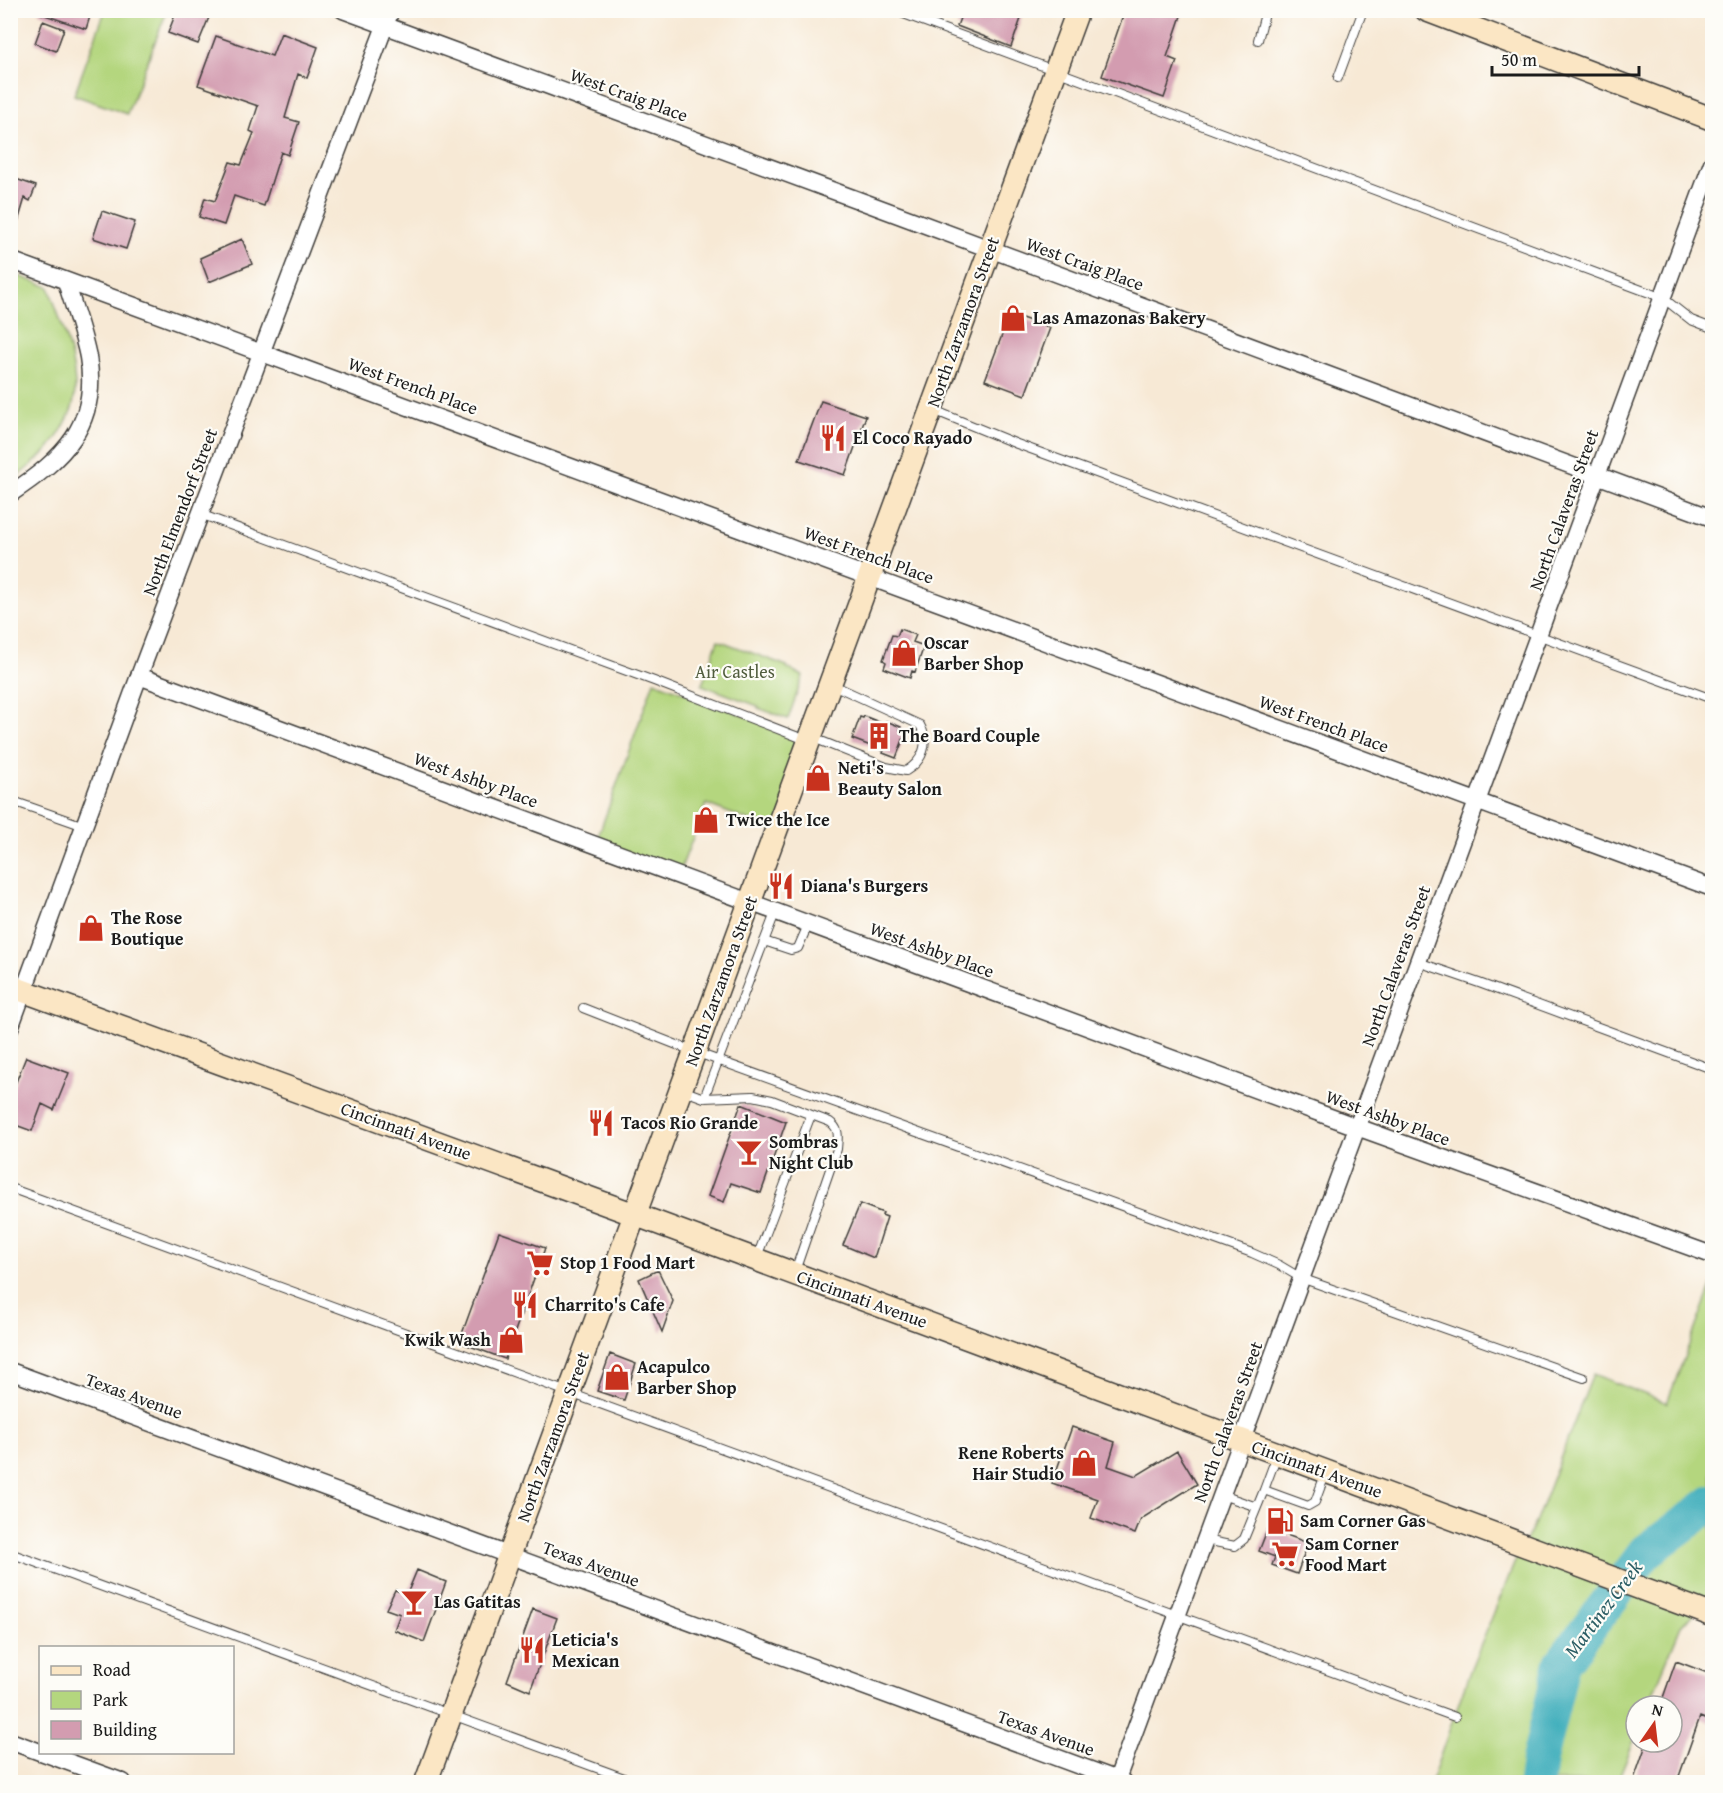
<svg xmlns="http://www.w3.org/2000/svg" width="1723" height="1793" viewBox="0 0 1723 1793" font-family="'Gentium Book Plus',serif">
  <style>
    .green { fill: #b4d67e; stroke: #68794d; stroke-width: 1.5 }
    .lines { fill: none; stroke-linecap: round; stroke-linejoin: round }
    .river { stroke: #3eadbb; stroke-width: 36 }
    .building { fill: #d39cb0 }
    .lane-casing { stroke: #3d3b38; stroke-width: 10 }
    .street-casing { stroke: #3d3b38; stroke-width: 19 }
    .secondary-casing { stroke: #3d3b38; stroke-width: 25 }
    .lane { stroke: #fff; stroke-width: 8 }
    .street { stroke: #fff; stroke-width: 16 }
    .secondary { stroke: #fbe6c4; stroke-width: 22 }
    .labels { text-anchor: middle; stroke-width: 4.5; stroke-linejoin: round; paint-order: stroke }
    .street-label { font-size: 18px; fill: #1c1c1c; stroke: #fdfcf7 }
    .poi-label { font-size: 18px; font-weight: bold; fill: #1c1c1c; stroke: #fdfcf7; text-anchor: start }
    .park-label { font-size: 18px; fill: #515d3e; stroke: #fdfcf7 }
    .water-label { font-size: 20px; font-style: italic; fill: #2b5d64; stroke: #fdfcf7 }
  </style>
  <rect width="100%" height="100%" fill="#fdfcf7"/>
  <filter id="ink" filterUnits="userSpaceOnUse"><feTurbulence type="fractalNoise" baseFrequency=".0167" numOctaves="2"/><feDisplacementMap in="SourceGraphic" scale="12" xChannelSelector="R" yChannelSelector="G"/><feConvolveMatrix kernelMatrix="1 2 1 2 8 2 1 2 1" color-interpolation-filters="sRGB"/></filter>
  <filter id="wash" filterUnits="userSpaceOnUse"><feTurbulence type="fractalNoise" baseFrequency=".008" numOctaves="4" result="noise"/><feDisplacementMap in="SourceGraphic" scale="24" xChannelSelector="R" yChannelSelector="G"/><feGaussianBlur stdDeviation="1.35" result="paint"/><feColorMatrix in="noise" values="0 0 0 0 0 0 0 0 0 0 0 0 0 0 0 0 0 1.4 0 .05"/><feComposite in="paint" operator="in"/></filter>
  <g filter="url(#wash)">
    <rect width="100%" height="100%" fill="#f7e9d5"/>
    <!-- green -->
    <path class="green" d="M105,11H167L127,114L74,95Z
      M11,273L49,287C60,322 83,373 72,408C67,423 58,437 49,448C38,461 23,471 11,482Z
      M718,640L787,666V668L803,676L788,719L758,708V706L702,685Z
      M654,681L809,741L776,831L706,804L678,876L595,845Z
      M1712,1284V1595L1681,1626L1648,1706H1636V1736L1619,1777V1782H1431L1471,1668L1514,1564L1536,1521L1593,1374L1667,1403Z"/>
    <g class="lines">
      <!-- river -->
      <path class="river" d="M1536,1782L1539,1760L1562,1663L1646,1552L1712,1503"/>
    </g>
    <g id="blocks">
      <!-- building -->
      <path class="building" d="M39,10H92L86,29L39,13Z
        M177,10H212L198,44L168,33Z
        M963,10H1024L1011,47L957,26Z
        M1125,10H1183L1167,57L1177,61L1164,98L1102,76Z
        M43,21L64,29L56,51L35,43Z
        M281,33L318,47L307,78L298,74L285,118L299,122L288,155L281,152L264,206L234,196L224,225L199,217L205,198L215,201L230,162L241,165L254,133L250,131L258,106L198,85L216,36L272,56Z
        M10,177L36,186L30,201L25,198L15,232L10,231Z
        M102,211L135,222L126,249L93,238Z
        M242,239L252,264L209,282L200,258Z
        M1019,317L1050,328L1025,395L985,380L1007,322Z
        M821,401L866,416L845,475L799,460Z
        M900,629L916,635L913,642L924,646L915,672L912,671L910,678L884,668L886,662L883,660L892,635L897,636Z
        M864,716L884,724L886,721L901,727L900,730L906,732L896,758L883,753L884,751L852,739L860,717L863,718Z
        M26,1057L69,1073L54,1110L42,1104L32,1131L10,1123V1097Z
        M741,1104L786,1122L761,1193L731,1183L724,1202L708,1196Z
        M860,1204L883,1213L882,1215L887,1217L874,1258L843,1245Z
        M499,1232L545,1248L505,1359L459,1342Z
        M658,1270L673,1301L662,1332L639,1279Z
        M610,1354L636,1364L624,1400L597,1391Z
        M1072,1427L1115,1442L1108,1466L1136,1476L1177,1451L1197,1484L1141,1519L1135,1534L1091,1518L1098,1499L1052,1483Z
        M1268,1528L1308,1543L1297,1574L1272,1565L1275,1557L1259,1551Z
        M417,1570L446,1582L424,1642L394,1630L400,1614L386,1609L395,1590L407,1594Z
        M533,1609L557,1618L530,1691L507,1681Z
        M1676,1661L1713,1675V1722L1700,1717L1677,1782H1633L1647,1742H1672V1706H1660Z"/>
    </g>
  </g>
  <g filter="url(#ink)">
    <use href="#blocks" fill-opacity="0" stroke="#3d3b38" stroke-width="1.5"/>
    <g class="lines">
      <defs>
        <path id="lane" d="M893,10L1663,298L1691,320L1712,328
          M1258,40L1266,10
          M1338,78L1363,10
          M931,409L1017,444L1712,699
          M200,514L654,681L806,740
          M811,737L886,767L906,771C923,761 930,743 920,725L831,684
          M10,800L84,826
          M764,941L791,950L798,948L808,925
          M1418,962L1479,983L1712,1069
          M583,1008L695,1052L1252,1253L1279,1265L1301,1278L1584,1378
          M682,1090L704,1098L753,1096L772,1100L830,1122C840,1129 838,1137 837,1149L794,1274
          M704,1098L775,913
          M10,1188L1455,1717
          M757,1257L811,1115
          M1277,1455L1264,1490L1308,1506L1315,1502L1326,1472
          M1222,1495L1257,1507
          M1205,1540L1235,1546L1244,1539L1264,1490
          M10,1553L635,1782"/>
        <path id="street" d="M343,10L869,204L1712,518
          M10,260L1712,888
          M10,494C63,459 100,425 88,357C83,331 73,306 66,281
          M139,676L1357,1127L1712,1255
          M10,1028L139,676L391,10
          M10,1371L1123,1782
          M10,1741L40,1752
          M41,1752L123,1782
          M1116,1782L1712,163"/>
        <path id="secondary" d="M1426,10L1712,119
          M10,986L655,1222L1712,1615
          M426,1782L1078,10"/>
      </defs>
      <!-- lane casing -->
      <use href="#lane" class="lane-casing"/>
      <!-- street casing -->
      <use href="#street" class="street-casing"/>
      <!-- secondary casing -->
      <use href="#secondary" class="secondary-casing"/>
      <!-- lane -->
      <use href="#lane" class="lane"/>
      <!-- street -->
      <use href="#street" class="street"/>
      <!-- secondary -->
      <use href="#secondary" class="secondary"/>
    </g>
  </g>
  <!-- icons -->
  <defs>
    <symbol id="shop-bare" viewBox="-9 -9 18 18"><path d="M-5-2.5h2.3a2.7 3.5 0 0 1 5.4 0H5L5.5 6h-11ZM-1.5-2.5h3a1.5 2.3 0 0 0-3 0Z" fill="#c8321e" stroke="#fdfcf7" stroke-width="2.5" paint-order="stroke"/></symbol>
    <symbol id="restaurant-bare" viewBox="-9 -9 18 18"><path d="M-5-6h1v4h1v-4h1v4h1v-4h1v5L-1.5 .5V6h-2V.5L-5-1ZM5-6V6H3V1.5H1.5Q1.5-4 5-6Z" fill="#c8321e" stroke="#fdfcf7" stroke-width="2.5" paint-order="stroke"/></symbol>
    <symbol id="building-bare" viewBox="-9 -9 18 18"><path d="M-4-6H4V6H1V3H-1V6H-4ZM-2.5-4.3h1.7v1.8h-1.7ZM.8-4.3h1.7v1.8H.8ZM-2.5-1h1.7V.8h-1.7ZM.8-1h1.7V.8H.8Z" fill="#c8321e" stroke="#fdfcf7" stroke-width="2.5" paint-order="stroke"/></symbol>
    <symbol id="bar-bare" viewBox="-9 -9 18 18"><path d="M-6-5H6L.8 .8V4.5H3.5V6h-7V4.5H-.8V.8Z" fill="#c8321e" stroke="#fdfcf7" stroke-width="2.5" paint-order="stroke"/></symbol>
    <symbol id="supermarket-bare" viewBox="-9 -9 18 18"><path d="M-6-5.5h2.5l.6 2H6L4.5 2H-2.5L-4.4-4H-6ZM-1.5 3.2a1.3 1.3 0 1 0 .1 0ZM3 3.2a1.3 1.3 0 1 0 .1 0Z" fill="#c8321e" stroke="#fdfcf7" stroke-width="2.5" paint-order="stroke"/></symbol>
    <symbol id="fuel-bare" viewBox="-9 -9 18 18"><path d="M-5.5-6h7V0h2V4h1.3V-2.5L3-4.5l.8-.8L6-3V5H2.5V1h-1V6h-7ZM-4.2-4.7v3.2H.2V-4.7Z" fill="#c8321e" stroke="#fdfcf7" stroke-width="2.5" paint-order="stroke"/></symbol>
  </defs>
  <g fill-rule="evenodd">
    <use href="#shop-bare" x="994" y="299" width="38" height="38"/>
    <use href="#restaurant-bare" x="814" y="419" width="38" height="38"/>
    <use href="#shop-bare" x="885" y="634" width="38" height="38"/>
    <use href="#building-bare" x="860" y="717" width="38" height="38"/>
    <use href="#shop-bare" x="799" y="759" width="38" height="38"/>
    <use href="#shop-bare" x="687" y="801" width="38" height="38"/>
    <use href="#restaurant-bare" x="762" y="867" width="38" height="38"/>
    <use href="#shop-bare" x="72" y="909" width="38" height="38"/>
    <use href="#restaurant-bare" x="582" y="1104" width="38" height="38"/>
    <use href="#bar-bare" x="730" y="1133" width="38" height="38"/>
    <use href="#supermarket-bare" x="521" y="1244" width="38" height="38"/>
    <use href="#restaurant-bare" x="506" y="1286" width="38" height="38"/>
    <use href="#shop-bare" x="492" y="1321" width="38" height="38"/>
    <use href="#shop-bare" x="598" y="1358" width="38" height="38"/>
    <use href="#shop-bare" x="1065" y="1444" width="38" height="38"/>
    <use href="#fuel-bare" x="1261" y="1502" width="38" height="38"/>
    <use href="#supermarket-bare" x="1266" y="1535" width="38" height="38"/>
    <use href="#bar-bare" x="395" y="1583" width="38" height="38"/>
    <use href="#restaurant-bare" x="513" y="1631" width="38" height="38"/>
  </g>
  <g class="labels">
    <!-- street labels -->
    <g class="street-label">
      <text transform="translate(629 95) rotate(20)" y="6">West Craig Place</text>
      <text transform="translate(1085 264) rotate(20)" y="6">West Craig Place</text>
      <text transform="translate(963 322) rotate(-70)" y="6">North Zarzamora Street</text>
      <text transform="translate(413 386) rotate(20)" y="6">West French Place</text>
      <text transform="translate(1564 510) rotate(-70)" y="6">North Calaveras Street</text>
      <text transform="translate(180 512) rotate(-69)" y="6">North Elmendorf Street</text>
      <text transform="translate(869 555) rotate(20)" y="6">West French Place</text>
      <text transform="translate(1324 724) rotate(20)" y="6">West French Place</text>
      <text transform="translate(476 780) rotate(20)" y="6">West Ashby Place</text>
      <text transform="translate(932 950) rotate(20)" y="6">West Ashby Place</text>
      <text transform="translate(1396 966) rotate(-70)" y="6">North Calaveras Street</text>
      <text transform="translate(721 981) rotate(-70)" y="6">North Zarzamora Street</text>
      <text transform="translate(1388 1118) rotate(20)" y="6">West Ashby Place</text>
      <text transform="translate(406 1131) rotate(20)" y="6">Cincinnati Avenue</text>
      <text transform="translate(862 1299) rotate(20)" y="6">Cincinnati Avenue</text>
      <text transform="translate(134 1396) rotate(20)" y="6">Texas Avenue</text>
      <text transform="translate(1228 1422) rotate(-70)" y="6">North Calaveras Street</text>
      <text transform="translate(553 1437) rotate(-70)" y="6">North Zarzamora Street</text>
      <text transform="translate(1317 1469) rotate(20)" y="6">Cincinnati Avenue</text>
      <text transform="translate(591 1564) rotate(20)" y="6">Texas Avenue</text>
      <text transform="translate(1046 1733) rotate(20)" y="6">Texas Avenue</text>
    </g>
    <!-- poi labels -->
    <g class="poi-label">
      <text x="1033" y="324">Las Amazonas Bakery</text>
      <text x="853" y="444">El Coco Rayado</text>
      <text x="924" y="649">Oscar<tspan x="924" dy="21">Barber Shop</tspan></text>
      <text x="899" y="742">The Board Couple</text>
      <text x="838" y="774">Neti's<tspan x="838" dy="21">Beauty Salon</tspan></text>
      <text x="726" y="826">Twice the Ice</text>
      <text x="801" y="892">Diana's Burgers</text>
      <text x="111" y="924">The Rose<tspan x="111" dy="21">Boutique</tspan></text>
      <text x="621" y="1129">Tacos Rio Grande</text>
      <text x="769" y="1148">Sombras<tspan x="769" dy="21">Night Club</tspan></text>
      <text x="560" y="1269">Stop 1 Food Mart</text>
      <text x="545" y="1311">Charrito's Cafe</text>
      <text x="491" y="1346" text-anchor="end">Kwik Wash</text>
      <text x="637" y="1373">Acapulco<tspan x="637" dy="21">Barber Shop</tspan></text>
      <text x="1064" y="1459" text-anchor="end">Rene Roberts<tspan x="1064" dy="21">Hair Studio</tspan></text>
      <text x="1300" y="1527">Sam Corner Gas</text>
      <text x="1305" y="1550">Sam Corner<tspan x="1305" dy="21">Food Mart</tspan></text>
      <text x="434" y="1608">Las Gatitas</text>
      <text x="552" y="1646">Leticia's<tspan x="552" dy="21">Mexican</tspan></text>
    </g>
    <!-- park labels -->
    <g class="park-label">
      <text x="735" y="678">Air Castles</text>
    </g>
    <!-- water labels -->
    <g class="water-label">
      <text transform="translate(1603 1609) rotate(-53)" y="7">Martinez Creek</text>
    </g>
  </g>
  <!-- margin -->
  <rect width="1723" height="1793" fill="none" stroke="#fdfcf7" stroke-width="36"/>
  <!-- legend -->
  <rect x="39" y="1646" width="195" height="108" fill="#fdfcf7" stroke="#a3a29f" stroke-width="1.5"/>
  <rect x="51" y="1666" width="30" height="9" fill="#fbe6c4" stroke="#a3a29f" stroke-width="1.5"/>
  <text x="93" y="1676" font-size="18" fill="#1c1c1c">Road</text>
  <rect x="51" y="1691" width="30" height="18" fill="#b4d67e" stroke="#a3a29f" stroke-width="1.5"/>
  <text x="93" y="1706" font-size="18" fill="#1c1c1c">Park</text>
  <rect x="51" y="1721" width="30" height="18" fill="#d39cb0" stroke="#a3a29f" stroke-width="1.5"/>
  <text x="93" y="1736" font-size="18" fill="#1c1c1c">Building</text>
  <!-- north arrow -->
  <g transform="translate(1654 1724) rotate(14)"><circle r="28" fill="#fdfcf7" stroke="#a3a29f" stroke-width="1.5"/>
  <path d="M0-4.5L10 22L0 15L-10 22Z" fill="#c8321e"/>
  <text y="-9" font-size="16" font-weight="bold" text-anchor="middle" fill="#1c1c1c">N</text>
  </g>
  <!-- scale -->
  <path d="M1492 66v9h147v-9" fill="none" stroke="#1c1c1c" stroke-width="3"/>
  <text x="1501" y="66" font-size="18" fill="#1c1c1c" stroke="#fdfcf7" stroke-width="4.5" paint-order="stroke">50 m</text>
</svg>
